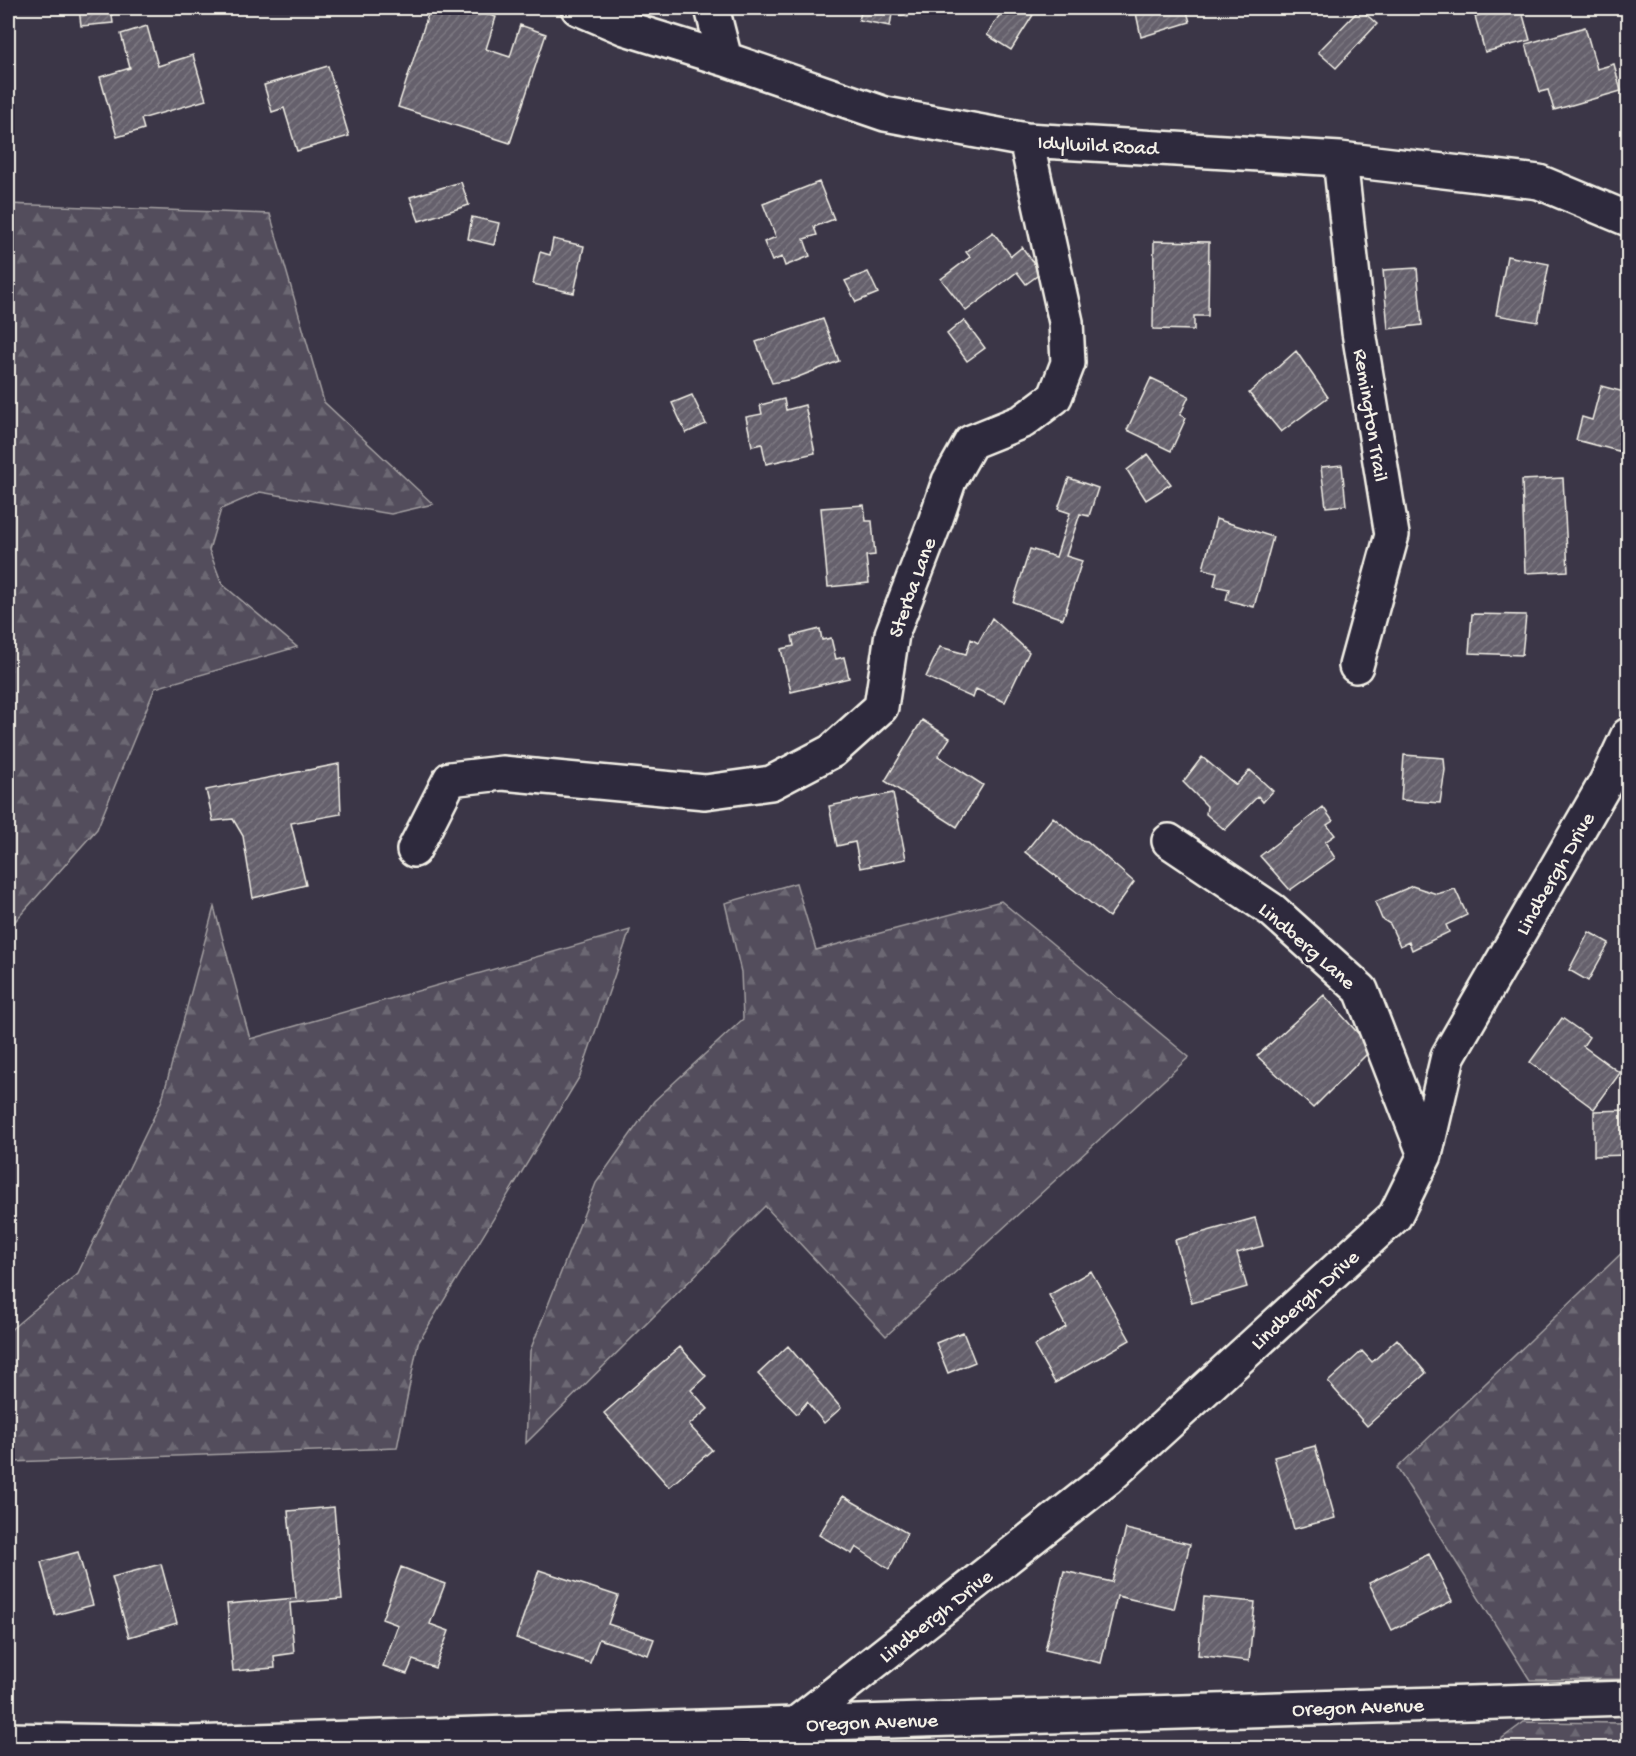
<svg xmlns="http://www.w3.org/2000/svg" width="1636" height="1756" viewBox="0 0 1636 1756" font-family="'Gochi Hand',sans-serif">
  <style>
    .forest { fill: url(#forest-firs); stroke: #a4a0a2; stroke-width: 1.5 }
    .building { fill: url(#building-hatch); stroke: #f4f1e8; stroke-width: 1.5 }
    .lines { fill: none; stroke-linecap: round; stroke-linejoin: round }
    .street-casing { stroke: #f4f1e8; stroke-width: 38 }
    .street { stroke: #2f2a3d; stroke-width: 33 }
    .labels { text-anchor: middle; stroke-width: 6; stroke-linejoin: round; paint-order: stroke }
    .street-label { font-size: 21px; fill: #f4f1e8; stroke: #2f2a3d }
  </style>
  <defs>
    <pattern id="forest-firs" width="22" height="20" patternUnits="userSpaceOnUse" patternTransform="scale(1.5)"><rect width="22" height="20" fill="#534e5c"/><path d="M5 1l3.5 6h-7zM16 11l3.5 6h-7z" fill="#6c6873"/></pattern>
    <pattern id="building-hatch" width="6" height="6" patternUnits="userSpaceOnUse" patternTransform="scale(1.5)"><rect width="6" height="6" fill="#65616c"/><path d="M-1 1l2-2M0 6l6-6M5 7l2-2" fill="none" stroke="#7c7881"/></pattern>
  </defs>
  <rect width="100%" height="100%" fill="#3b3647"/>
  <filter id="ink" filterUnits="userSpaceOnUse"><feTurbulence type="fractalNoise" baseFrequency=".0167" numOctaves="2"/><feDisplacementMap in="SourceGraphic" scale="12" xChannelSelector="R" yChannelSelector="G"/><feConvolveMatrix kernelMatrix="1 2 1 2 8 2 1 2 1" color-interpolation-filters="sRGB"/></filter>
  <g filter="url(#ink)">
    <!-- forest -->
    <path class="forest" d="M8,204L270,214L324,402L433,504L391,514L260,492L221,509L209,550L222,584L297,647L155,688L97,829L8,929Z
      M796,883L816,950L1001,901L1189,1057L886,1336L765,1206L526,1443L530,1351L596,1183L654,1101L743,1019L741,972L725,903Z
      M214,907L250,1039L630,930L580,1076L418,1343L397,1448L12,1462L8,1401V1332L78,1273L162,1100Z
      M1628,1247V1679L1530,1680L1397,1468Z
      M1524,1722L1628,1723V1748H1489Z"/>
    <!-- building -->
    <path class="building" d="M79,8H111L113,23L81,26Z
      M430,8H465L496,17L486,49L510,57L520,25L546,34L510,143L398,107Z
      M854,8H910L908,17L892,14L890,26L859,20L862,9Z
      M1004,8H1034L1030,13L1033,15L1011,50L987,35Z
      M1135,8H1186L1190,22L1141,37Z
      M1506,8H1521L1530,40L1485,52L1475,16Z
      M1360,9L1377,24L1336,68L1318,52Z
      M147,26L158,66L193,55L206,100L141,119L144,129L117,137L100,77L130,68L121,34Z
      M1585,27L1597,69L1614,64L1621,91L1554,110L1548,90L1540,92L1526,44Z
      M328,66L349,136L297,151L284,108L272,112L264,85Z
      M461,182L469,205L419,221L410,197Z
      M819,182L834,219L814,227L817,235L804,239L810,256L785,266L782,257L772,261L764,242L776,237L763,204Z
      M472,217L499,223L494,245L468,239Z
      M993,232L1011,256L1022,247L1041,273L1026,284L1017,272L966,311L941,279L970,257L966,252Z
      M553,239L584,246L574,293L533,284L540,252L550,255Z
      M1154,241L1209,242L1208,316H1194V330L1153,329Z
      M1507,256L1549,264L1538,322L1496,315Z
      M1417,268L1422,325L1388,329L1383,270Z
      M868,272L878,293L856,302L845,281Z
      M823,319L839,361L793,379L772,383L756,342Z
      M964,320L985,348L967,361L947,334Z
      M1296,351L1328,397L1281,432L1249,393Z
      M1151,378L1189,396L1180,415L1186,418L1171,451L1127,430Z
      M1601,386L1628,393V444L1626,453L1576,440L1582,417L1592,420Z
      M692,395L706,424L686,433L672,403Z
      M784,399L786,410L805,405L815,453L766,464L762,444L752,446L746,417L762,414L760,405Z
      M1148,454L1171,484L1146,500L1127,470Z
      M1342,465L1346,505L1326,507L1321,467Z
      M1069,478L1098,488L1089,516L1080,514L1066,556L1082,561L1063,619L1013,602L1030,549L1056,557L1070,513L1058,509Z
      M1563,478L1568,571L1525,573L1522,480Z
      M864,505L866,521H872L875,555L866,556L869,583L828,587L821,508Z
      M1216,519L1273,537L1254,607L1226,600L1229,589L1214,586L1217,572L1203,569Z
      M1472,614L1526,615L1522,655L1469,653Z
      M992,618L1029,652L1005,702L976,689L973,698L926,677L940,647L966,654L971,639L978,643Z
      M820,629L822,640L831,638L836,659L844,657L849,678L791,692L781,649L794,646L792,636Z
      M922,720L950,738L938,756L983,785L957,827L885,781Z
      M1404,755L1444,758L1445,770L1440,803L1401,800Z
      M1202,757L1236,785L1250,770L1273,791L1263,802L1258,796L1225,830L1206,814L1207,806L1183,782Z
      M339,764L341,814L291,823L306,885L253,898L243,836L233,819L213,821L206,790Z
      M893,793L906,859L860,868L855,842L837,846L829,806Z
      M1323,807L1333,821L1327,825L1335,835L1325,842L1335,858L1290,890L1260,856Z
      M1053,817L1081,840L1087,841L1134,882L1109,917L1025,852Z
      M1412,886L1437,894L1455,889L1467,915L1446,925L1449,932L1412,950L1409,942L1400,946L1390,924L1382,919L1375,902Z
      M1589,932L1609,943L1588,981L1569,970Z
      M1324,995L1372,1049L1313,1108L1257,1056Z
      M1562,1018L1589,1037L1583,1046L1620,1073L1594,1109L1530,1062Z
      M1628,1110V1155L1594,1156V1111Z
      M1255,1218L1263,1246L1237,1253L1247,1287L1192,1303L1175,1240Z
      M1091,1271L1130,1340L1055,1383L1034,1346L1066,1327L1049,1295Z
      M963,1332L975,1362L948,1373L936,1343Z
      M1397,1339L1426,1373L1367,1426L1328,1382L1362,1351L1372,1362Z
      M788,1346L841,1408L824,1423L807,1402L797,1414L758,1374Z
      M680,1347L706,1376L691,1390L708,1409L689,1425L712,1450L669,1487L604,1413Z
      M1315,1446L1335,1518L1294,1529L1274,1457Z
      M843,1496L907,1533L889,1569L856,1547L852,1554L819,1535Z
      M334,1507L342,1599L290,1603L294,1653L274,1656L275,1668L233,1671L227,1604L296,1598L288,1511Z
      M1126,1529L1190,1544L1174,1609L1117,1596L1101,1663L1045,1650L1064,1571L1112,1582Z
      M78,1552L93,1605L55,1615L41,1562Z
      M1429,1554L1452,1601L1392,1630L1369,1583Z
      M161,1564L177,1623L129,1637L112,1577Z
      M401,1567L445,1584L430,1624L449,1631L435,1668L413,1660L407,1674L383,1666L398,1625L382,1619Z
      M539,1570L618,1596L608,1624L654,1639L648,1655L599,1639L590,1663L516,1638Z
      M1204,1597L1255,1602L1249,1661L1198,1655Z"/>
    <g class="lines">
      <defs>
        <path id="street" d="M578,8L625,28L725,59L885,114L1026,140L1340,159L1539,182L1628,219
          M712,8L725,59
          M1340,159L1359,332L1392,535L1356,666
          M1169,841L1272,910L1361,990L1425,1155
          M414,850L450,779L502,773L705,792L771,783L832,751L881,707L892,634L935,522L949,481L971,442L1023,421L1055,397L1068,363L1066,322L1026,140
          M797,1723L1108,1478L1395,1216L1425,1155L1448,1056L1606,782L1628,735
          M8,1740L188,1743L1628,1698"/>
      </defs>
      <!-- street casing -->
      <use href="#street" class="street-casing"/>
      <!-- street -->
      <use href="#street" class="street"/>
    </g>
  </g>
  <g class="labels">
    <!-- street labels -->
    <g class="street-label">
      <text transform="translate(1098 144) rotate(3)" y="7">Idylwild Road</text>
      <text transform="translate(1372 415) rotate(81)" y="7">Remington Trail</text>
      <text transform="translate(911 587) rotate(-70)" y="7">Sterba Lane</text>
      <text transform="translate(1554 873) rotate(-60)" y="7">Lindbergh Drive</text>
      <text transform="translate(1308 945) rotate(41)" y="7">Lindberg Lane</text>
      <text transform="translate(1304 1299) rotate(-42)" y="7">Lindbergh Drive</text>
      <text transform="translate(935 1615) rotate(-38)" y="7">Lindbergh Drive</text>
      <text transform="translate(1358 1706) rotate(-2)" y="7">Oregon Avenue</text>
      <text transform="translate(872 1721) rotate(-2)" y="7">Oregon Avenue</text>
    </g>
  </g>
  <!-- margin -->
  <rect width="1636" height="1756" fill="none" stroke="#2f2a3d" stroke-width="30"/>
  <rect x="15" y="15" width="1606" height="1726" fill="none" stroke="#f4f1e8" stroke-width="2" filter="url(#ink)"/>
</svg>
